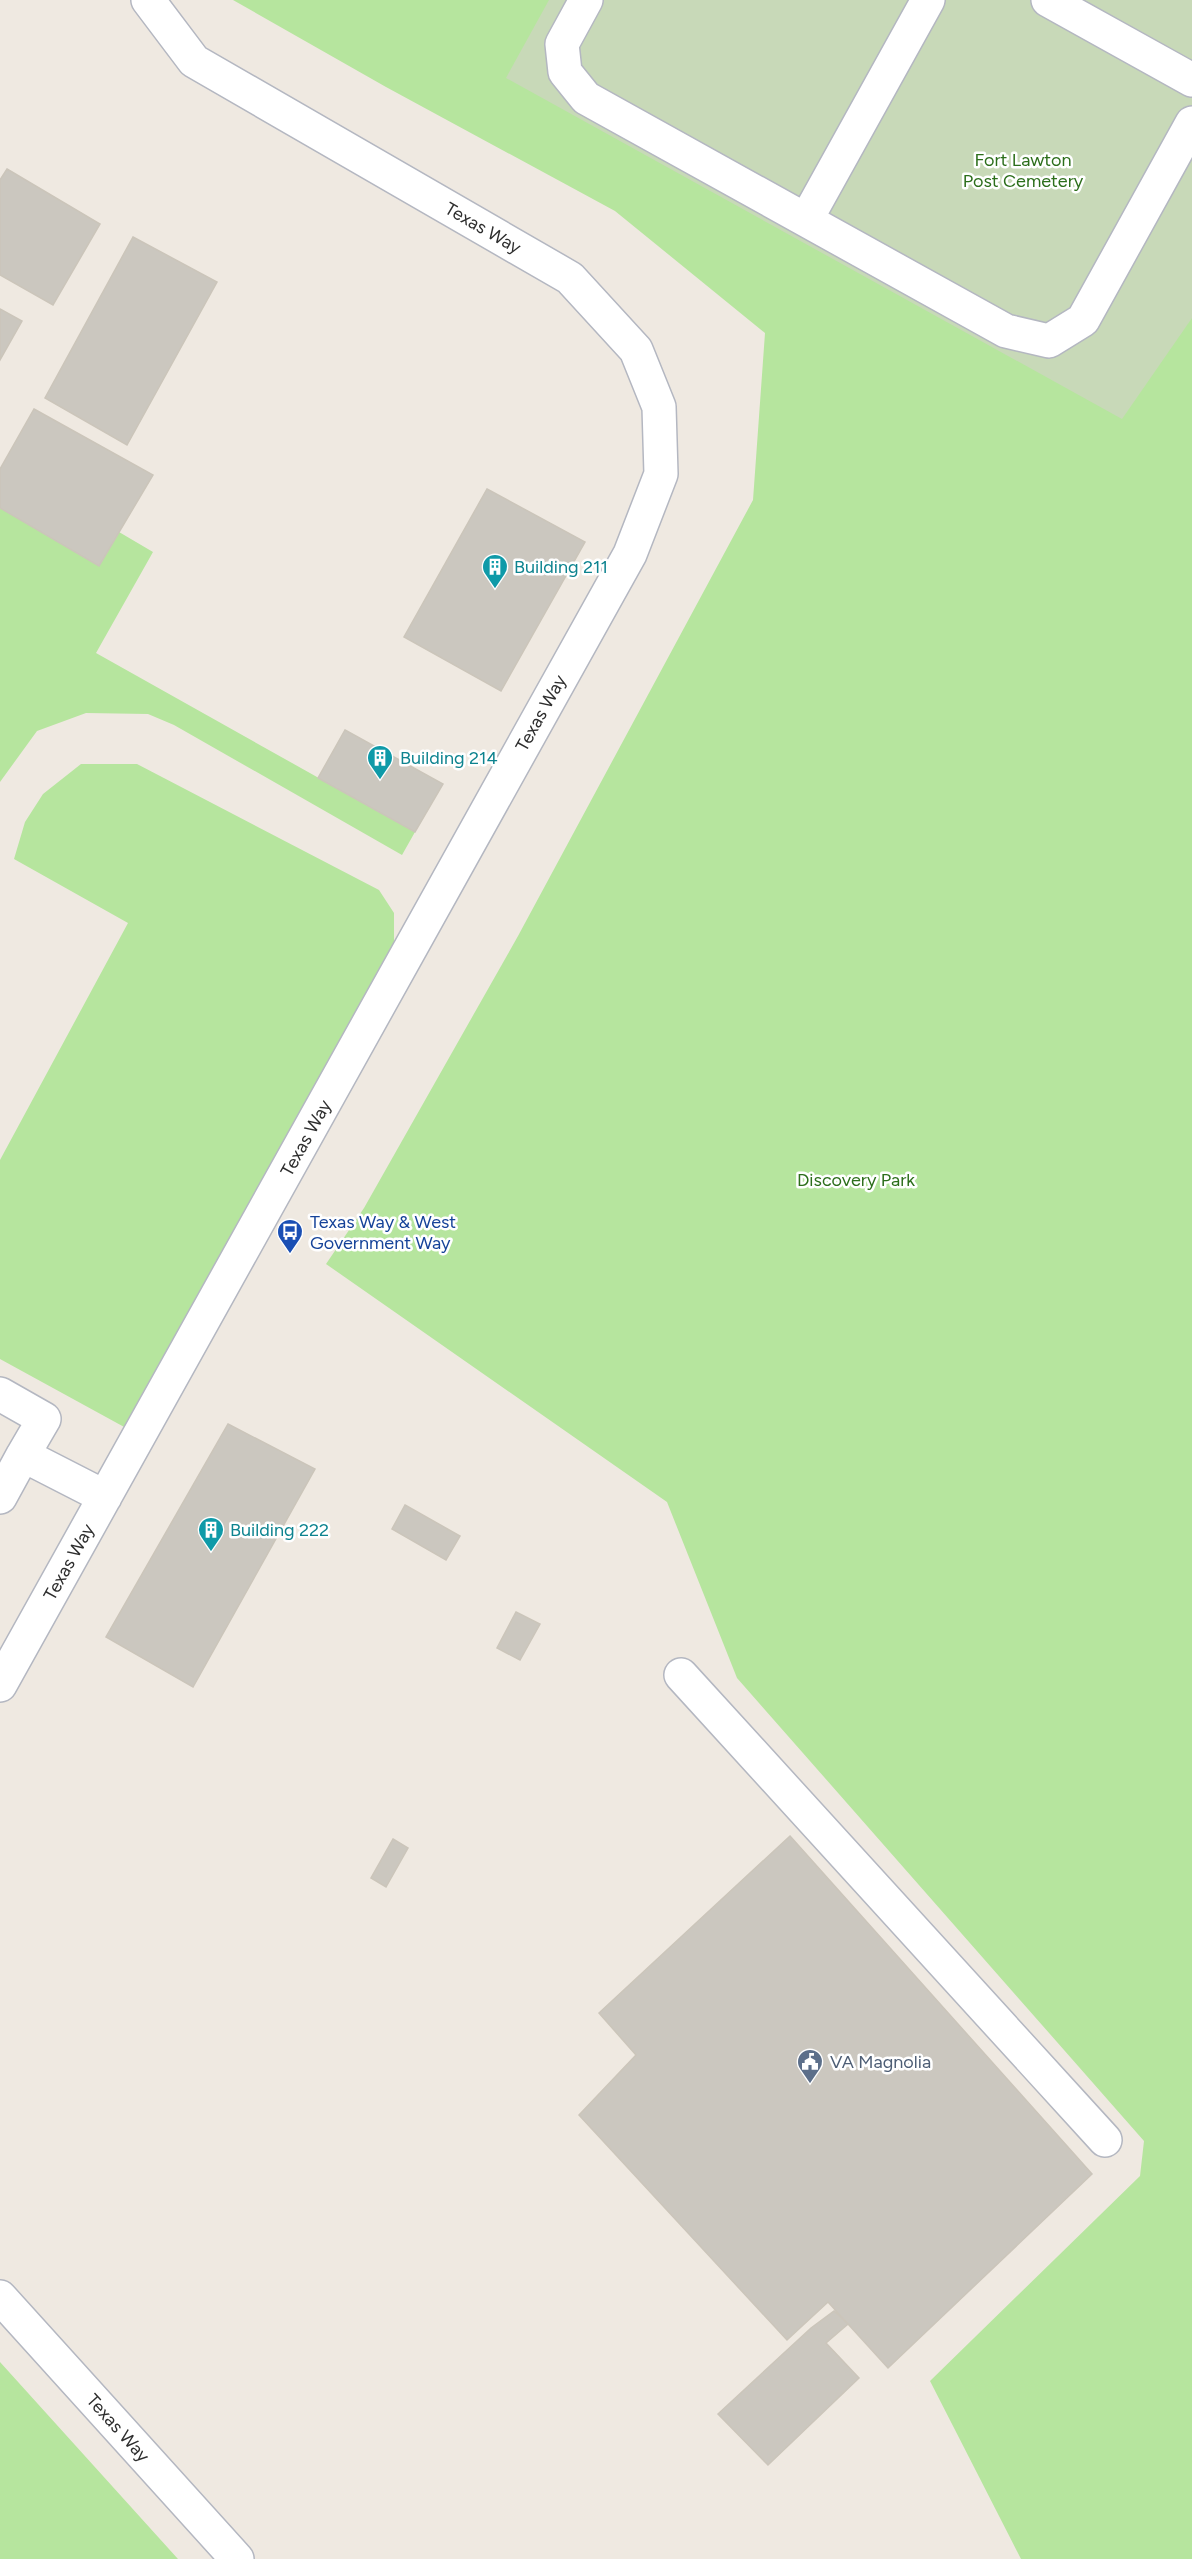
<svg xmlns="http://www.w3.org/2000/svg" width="1192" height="2559" viewBox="0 0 1192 2559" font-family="Figtree,sans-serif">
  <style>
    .green { fill: #b6e59e }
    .cemetery { fill: #c8d9b8 }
    .building { fill: #cbc7bf; stroke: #cbc5ba; stroke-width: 1.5 }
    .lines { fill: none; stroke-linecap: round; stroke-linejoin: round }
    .minor-casing { stroke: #b4b7c1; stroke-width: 36 }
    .minor { stroke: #fff; stroke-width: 33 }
    .labels { text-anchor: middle; stroke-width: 5; stroke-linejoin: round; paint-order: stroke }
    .park-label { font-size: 18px; fill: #2c6e1b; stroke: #fff }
    .street-label { font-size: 18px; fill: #2e2e2e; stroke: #fff }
    .culture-label { font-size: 18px; fill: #0d838f; stroke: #fff; text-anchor: start }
    .transit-label { font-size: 18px; fill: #164399; stroke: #fff; text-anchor: start }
    .service-label { font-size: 18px; fill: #4e5e75; stroke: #fff; text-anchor: start }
  </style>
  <rect width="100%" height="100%" fill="#efe9e1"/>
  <!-- green -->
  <path class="green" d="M233,0H1192V2559H1021L930,2381L1140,2176L1144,2141L737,1678L667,1502L326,1264L364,1208L518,936L753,500L765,333L615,211L386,87Z
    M0,508L99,565L119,532L153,552L96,653L415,832L402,855L174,725L148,714L86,713L37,731L0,782Z
    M81,764H137L379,890L394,913V947L126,1428L0,1359V1160L128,923L14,859L25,822L43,794Z
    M0,2362L178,2559H0Z"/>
  <!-- cemetery -->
  <path class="cemetery" d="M549,0H1192V318L1122,419L506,78Z"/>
  <!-- building -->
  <path class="building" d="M7,169L100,224L53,305L0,275V180Z
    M133,237L217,282L127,445L45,398Z
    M0,309L22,321L0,360Z
    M34,409L153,475L99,566L0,508V469Z
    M487,489L585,542L501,691L404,637Z
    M345,730L443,784L415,832L318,778Z
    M228,1424L315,1469L193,1687L106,1637Z
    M405,1505L460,1536L446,1560L392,1529Z
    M516,1612L540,1624L520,1660L497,1648Z
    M790,1836L1092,2174L888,2368L828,2302L787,2340L579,2115L636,2055L599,2013Z
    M393,1839L408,1848L386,1887L371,1878Z
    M834,2311L848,2324L826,2343L859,2378L768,2465L718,2414L811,2328Z"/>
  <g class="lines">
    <defs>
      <path id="minor" d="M586,0L562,44L565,72L586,98L1006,331L1049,341L1083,320L1192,123
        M1048,0L1192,80
        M806,220L928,0
        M0,1394L44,1419L23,1455
        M0,1497L23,1455L105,1497
        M681,1675L1105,2140
        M0,1685L630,554L661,474L659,407L636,350L570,278L194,61L148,0
        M0,2297L237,2559"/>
    </defs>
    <!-- minor casing -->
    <use href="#minor" class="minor-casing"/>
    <!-- minor -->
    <use href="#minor" class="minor"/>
  </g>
  <!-- icons -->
  <defs>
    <symbol id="building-pin" viewBox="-11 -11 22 30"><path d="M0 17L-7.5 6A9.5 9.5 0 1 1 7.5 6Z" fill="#0f9aa8" stroke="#fff"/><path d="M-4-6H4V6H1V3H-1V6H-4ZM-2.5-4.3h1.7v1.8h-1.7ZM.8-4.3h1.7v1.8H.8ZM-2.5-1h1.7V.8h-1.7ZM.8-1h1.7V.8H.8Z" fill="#fff"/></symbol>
    <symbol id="bus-pin" viewBox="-11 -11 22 30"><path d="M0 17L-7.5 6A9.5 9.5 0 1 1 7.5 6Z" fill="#1a4fb4" stroke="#fff"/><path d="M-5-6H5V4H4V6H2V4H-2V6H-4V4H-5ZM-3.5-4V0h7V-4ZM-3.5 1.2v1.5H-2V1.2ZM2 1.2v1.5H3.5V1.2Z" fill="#fff"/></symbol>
    <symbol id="civic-pin" viewBox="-11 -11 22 30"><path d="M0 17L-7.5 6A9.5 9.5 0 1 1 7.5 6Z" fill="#5c6f8a" stroke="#fff"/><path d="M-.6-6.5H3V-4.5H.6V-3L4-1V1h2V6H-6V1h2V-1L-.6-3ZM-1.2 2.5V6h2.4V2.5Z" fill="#fff"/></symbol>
  </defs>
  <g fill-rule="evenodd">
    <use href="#building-pin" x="480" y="552" width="30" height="40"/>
    <use href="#building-pin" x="365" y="743" width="30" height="40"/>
    <use href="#bus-pin" x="275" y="1217" width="30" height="40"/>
    <use href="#building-pin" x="196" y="1515" width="30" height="40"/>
    <use href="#civic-pin" x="795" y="2047" width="30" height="40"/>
  </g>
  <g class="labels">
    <!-- park labels -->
    <g class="park-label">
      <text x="1023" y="166">Fort Lawton<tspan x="1023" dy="21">Post Cemetery</tspan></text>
      <text x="856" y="1186">Discovery Park</text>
    </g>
    <!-- street labels -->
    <g class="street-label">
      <text transform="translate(483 228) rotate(30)" y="6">Texas Way</text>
      <text transform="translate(541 713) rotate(-61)" y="6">Texas Way</text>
      <text transform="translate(306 1138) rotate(-61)" y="6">Texas Way</text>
      <text transform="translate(69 1562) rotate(-61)" y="6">Texas Way</text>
      <text transform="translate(118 2428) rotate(48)" y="6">Texas Way</text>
    </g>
    <!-- culture labels -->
    <g class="culture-label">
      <text x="514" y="573">Building 211</text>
      <text x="400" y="764">Building 214</text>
      <text x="230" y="1536">Building 222</text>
    </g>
    <!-- transit labels -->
    <g class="transit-label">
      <text x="310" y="1228">Texas Way &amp; West<tspan x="310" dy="21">Government Way</tspan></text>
    </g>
    <!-- service labels -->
    <g class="service-label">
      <text x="830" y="2068">VA Magnolia</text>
    </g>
  </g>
</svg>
